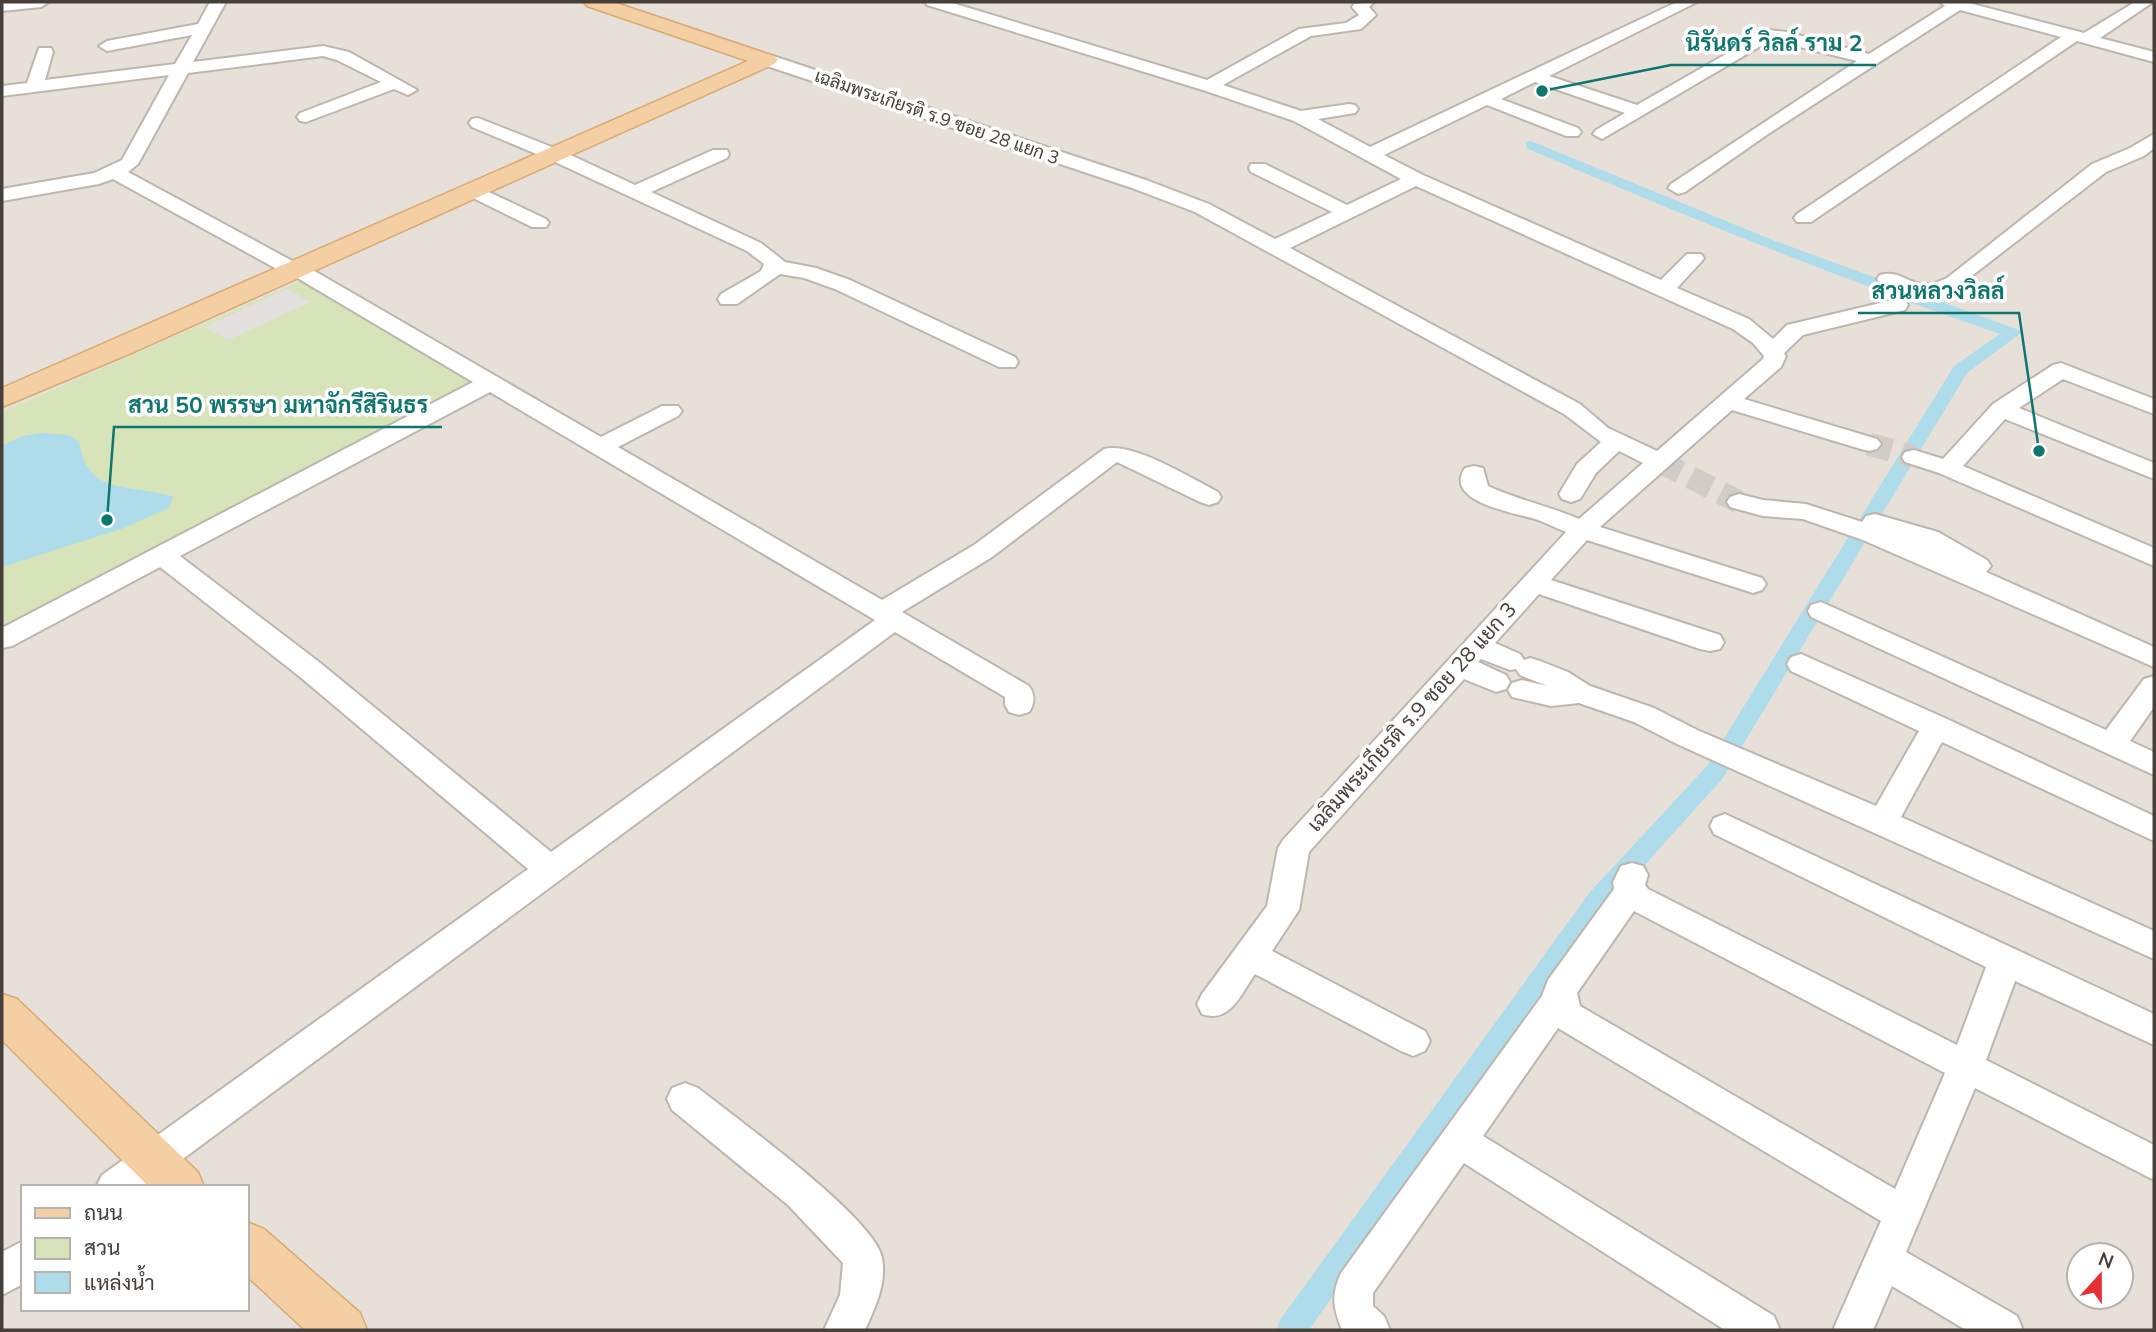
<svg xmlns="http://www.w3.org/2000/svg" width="2156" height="1332" viewBox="0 0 2156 1332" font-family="Mulish,Sarabun,sans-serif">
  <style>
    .residential { fill: #e7e0d9; fill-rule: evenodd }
    .green { fill: #d7e3b8 }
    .parking { fill: #e3e0df }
    .water { fill: #aedcea }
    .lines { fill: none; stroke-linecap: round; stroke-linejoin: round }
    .canal { fill: #aedcea; fill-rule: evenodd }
    .minor-tunnel { stroke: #d1ccc7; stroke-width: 23; stroke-dasharray: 23 11; stroke-linecap: butt }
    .minor-casing { stroke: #beb6ae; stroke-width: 4 }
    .major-casing { stroke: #d8a974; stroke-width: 3 }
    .minor { fill: #fff; fill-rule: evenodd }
    .major { fill: #f4cfa3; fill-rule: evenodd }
    .labels { text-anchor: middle; stroke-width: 7; stroke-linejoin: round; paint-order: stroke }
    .far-street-label { font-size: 18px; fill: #473f39; stroke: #fff }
    .street-label { font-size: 21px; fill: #473f39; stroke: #fff }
    .leader { fill: none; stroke: #0f766e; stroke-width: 2.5 }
    .callout-dot { fill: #0f766e; stroke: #fff; stroke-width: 2.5 }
    .callout-label { font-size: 23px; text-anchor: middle; font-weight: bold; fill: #0f766e; stroke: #fff; stroke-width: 7; stroke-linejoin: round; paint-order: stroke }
  </style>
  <rect width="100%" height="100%" fill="#f4efeb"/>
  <!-- residential -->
  <path class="residential" d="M2,2H2154V1330H2ZM23,1187H247V1309H23ZM2079,1255H2121V1297H2079Z"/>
  <!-- green -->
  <path class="green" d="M310,277L485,380L2,629V412Z"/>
  <!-- parking -->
  <path class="parking" d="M287,289L311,302L228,340L204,327Z"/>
  <!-- water -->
  <path class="water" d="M43,433L68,435L79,442C89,499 130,482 173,497L169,508L124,528L2,567V446L23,436Z"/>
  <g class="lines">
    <!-- canal -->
    <path class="canal" d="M1531,141L1775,241L2019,330L2021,333L1967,373L1723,778L1608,906L1309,1330H1276L1280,1320L1590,892L1707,766L1954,366L2000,334C1840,279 1682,215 1526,148V142Z"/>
    <!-- minor-tunnel -->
    <path class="minor-tunnel" d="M1869,444L1914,457
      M1660,462L1739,502"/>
    <defs>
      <path id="minor" d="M2,2H49L41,7L2,11Z
        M210,2H226L193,62L323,46L349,52L417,90L408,95L394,89L306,122L300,121L297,117L300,113L381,82L337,60L323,56L188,73L138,164L128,172L296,263L304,265L601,437L662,406H678L682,411L678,416L618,447L882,600L974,545L1104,449C1134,442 1190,478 1218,492L1221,497L1218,502L1209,505L1200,502L1117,462L992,557L902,612L1029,686C1035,695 1035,703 1029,712L1019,715L1009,712L1005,705V697L895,632L145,1187H96L102,1175L528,869L299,676L160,567L12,646L2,648V628L473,382L294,276L286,274L113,179L99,184L2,201V189L94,173L122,160L169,75L2,96V86L27,83L39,48H51L53,52L45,80L175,64L192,35L107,51L99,46L107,41L198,24ZM490,392L875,620L551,852L319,662L180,556Z
        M925,2H949L1207,80L1299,29L1346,23L1359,15L1352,7L1354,4L1374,2L1369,7L1376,15L1361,29L1311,36L1223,85L1301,111L1349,104L1355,105L1358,109L1355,113L1318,119L1370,147L1677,2H1697L1549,76L1637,105L1768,30L1787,32L1869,54L1945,6L1940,2H1965L2084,33L2135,2H2153L2100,38L2154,52V62L2077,41L1811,222H1797L1794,218L1797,214L2061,37L1960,10L1768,134L1685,192L1678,194L1668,188L1671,184L1857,61L1771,40L1602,139L1593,134L1596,130L1625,113L1535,82L1501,99L1578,128L1581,132L1578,136H1566L1487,105L1384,155L1423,175L1661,280L1687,254H1701L1704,258L1701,262L1677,288L1749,319L1773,339L1787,325L1897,299L1905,300L1908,305L1905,310L1803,335L1784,353L1786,356L1781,367L1744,399L1877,439L1881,444L1877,449L1869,451L1861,449L1732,410L1600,527L1762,578L1766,584L1762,590L1753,593L1744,590L1587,540L1551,580L1720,635L1724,642L1720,649L1710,651L1700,649L1539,594L1495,643L1520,654L1524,660L1530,658L1540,661L1568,672L1590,686L1654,708L1697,730L1876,806L1919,731L1791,671L1787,664L1791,657L1801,654L1947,719L2154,816V841L1942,742L1901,817L2154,931V959L1677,744L1634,722L1579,703L1551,706L1512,697L1508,690L1512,683L1522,680L1547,686L1520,675L1516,669L1510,670L1481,659L1478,662L1506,675L1510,682L1506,689L1496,692L1464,679L1309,852L1299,910L1272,951L1425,1031L1430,1041L1425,1051L1413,1056L1401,1051L1255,974C1241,994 1230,1024 1202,1014L1197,1004L1202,994L1267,906L1278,848L1283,840L1566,532C1556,528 1545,522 1535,519C1516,513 1442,502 1465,468L1474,466L1483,468L1488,486C1518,500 1549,506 1579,519L1643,463L1619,451L1596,473L1580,499L1571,502L1562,499L1559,494L1577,464L1601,442L1564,414L1195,212L1132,188L761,64L759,60L761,56H773L1146,180L1209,204L1275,239L1332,212L1251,172L1249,168L1251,164H1265L1347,205L1401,179L1294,121L1203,90L927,5ZM1416,186L1733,329L1753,343L1764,356L1763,359L1657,451L1608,428L1580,404L1290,248Z
        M478,118L562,151L635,185L713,150H727L729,154L727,158L651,192L761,243L785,262L816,268L850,280L1015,357L1018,362L1015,367H999L835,289L804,278L780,274L737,304H721L718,299L721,294L761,271L764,264L747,251L553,161L472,127L469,123L472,119Z
        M2154,134V148L2144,156L2106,172L1951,292C1930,300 1892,300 1877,279L1880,275C1907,268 1911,296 1947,278L2092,164L2130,148Z
        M474,185L546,219L549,223L546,227H532L467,195L464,191Z
        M2061,363L2154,399V414L2063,379L2019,408L2154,463V479L2005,419L1963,466L2154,548V566L1939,473L1905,462L1902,457L1905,452L1914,450L1943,459L1993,404L2053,365Z
        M1739,494L1763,500L1806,504L1862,522L1866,516L1875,514L1938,532L1987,560L1991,566L1986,572L2154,647V667L1863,540L1803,519L1763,516L1730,507L1727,502L1730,497Z
        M1821,602L2106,730L2144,679L2154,676V707L2130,741L2154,752V775L1811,617L1808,611L1811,605Z
        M1725,814L2154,1014V1045L2015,981L1986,1060L2154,1145V1180L1975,1088L1906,1252L2017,1316L2023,1330H1966L1892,1286L1873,1330H1833L1881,1221L1558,1028L1483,1136L1774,1316L1780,1330H1725L1464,1163L1373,1293V1306L1384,1316L1390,1330H1342C1333,1308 1331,1295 1341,1273L1542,996L1548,980L1614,889L1613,882L1621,866L1632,863L1643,866L1648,875L1645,885L1648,889L1957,1045L1986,967L1714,834L1710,826L1714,818ZM1634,911L1945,1073L1895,1189L1580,1006L1577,993Z
        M685,1083L698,1088C733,1116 876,1219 882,1258C887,1283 875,1308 865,1330H824L840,1295L843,1263L788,1205L672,1110L667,1099L672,1088Z
        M23,1241V1284L2,1295V1252Z"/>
      <path id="major" d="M584,2H613L774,56L778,60L774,64L136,351L2,407V388L748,61L587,6Z
        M2,994L17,999L198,1172L204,1187H149L2,1040Z
        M247,1222L264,1229L360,1313L367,1330H305L247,1276Z"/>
    </defs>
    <!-- minor casing -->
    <use href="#minor" class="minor-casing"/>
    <!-- major casing -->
    <use href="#major" class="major-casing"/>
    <!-- minor -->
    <use href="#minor" class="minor"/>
    <!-- major -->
    <use href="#major" class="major"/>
  </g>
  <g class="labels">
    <!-- far-street labels -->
    <g class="far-street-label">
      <text transform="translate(937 117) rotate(19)" y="6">เฉลิมพระเกียรติ ร.9 ซอย 28 แยก 3</text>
    </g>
    <!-- street labels -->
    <g class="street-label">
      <text transform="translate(1412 717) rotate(-48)" y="7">เฉลิมพระเกียรติ ร.9 ซอย 28 แยก 3</text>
    </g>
  </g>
  <!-- callouts -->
  <path class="leader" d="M1542 91L1671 65H1876M2039 451L2019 313H1858M107 520L114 427H442"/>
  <g class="callout-dot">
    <circle cx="1542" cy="91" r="7"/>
    <circle cx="2039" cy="451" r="7"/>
    <circle cx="107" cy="520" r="7"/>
  </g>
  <g class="callout-label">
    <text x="1774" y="51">นิรันดร์ วิลล์ ราม 2</text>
    <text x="1938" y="299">สวนหลวงวิลล์</text>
    <text x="278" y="413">สวน 50 พรรษา มหาจักรีสิรินธร</text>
  </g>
  <!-- border -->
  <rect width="2156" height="1332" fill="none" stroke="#473f39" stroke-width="7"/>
  <!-- legend -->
  <rect x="21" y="1185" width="228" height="126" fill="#ffffff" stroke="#b5b2b0" stroke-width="2"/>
  <rect x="35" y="1208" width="35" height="10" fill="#f4cfa3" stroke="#b5b2b0" stroke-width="2"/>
  <text x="84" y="1220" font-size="21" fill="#473f39">ถนน</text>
  <rect x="35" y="1238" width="35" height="21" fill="#d7e3b8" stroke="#b5b2b0" stroke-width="2"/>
  <text x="84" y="1255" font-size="21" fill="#473f39">สวน</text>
  <rect x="35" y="1272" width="35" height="21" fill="#aedcea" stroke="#b5b2b0" stroke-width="2"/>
  <text x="84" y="1290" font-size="21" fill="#473f39">แหล่งน้ำ</text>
  <!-- north arrow -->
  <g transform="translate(2100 1276) rotate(21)"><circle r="33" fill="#ffffff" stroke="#b5b2b0" stroke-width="2"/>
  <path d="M0-5L12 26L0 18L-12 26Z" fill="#e43135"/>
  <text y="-10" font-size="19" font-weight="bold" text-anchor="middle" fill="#473f39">N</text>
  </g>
</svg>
